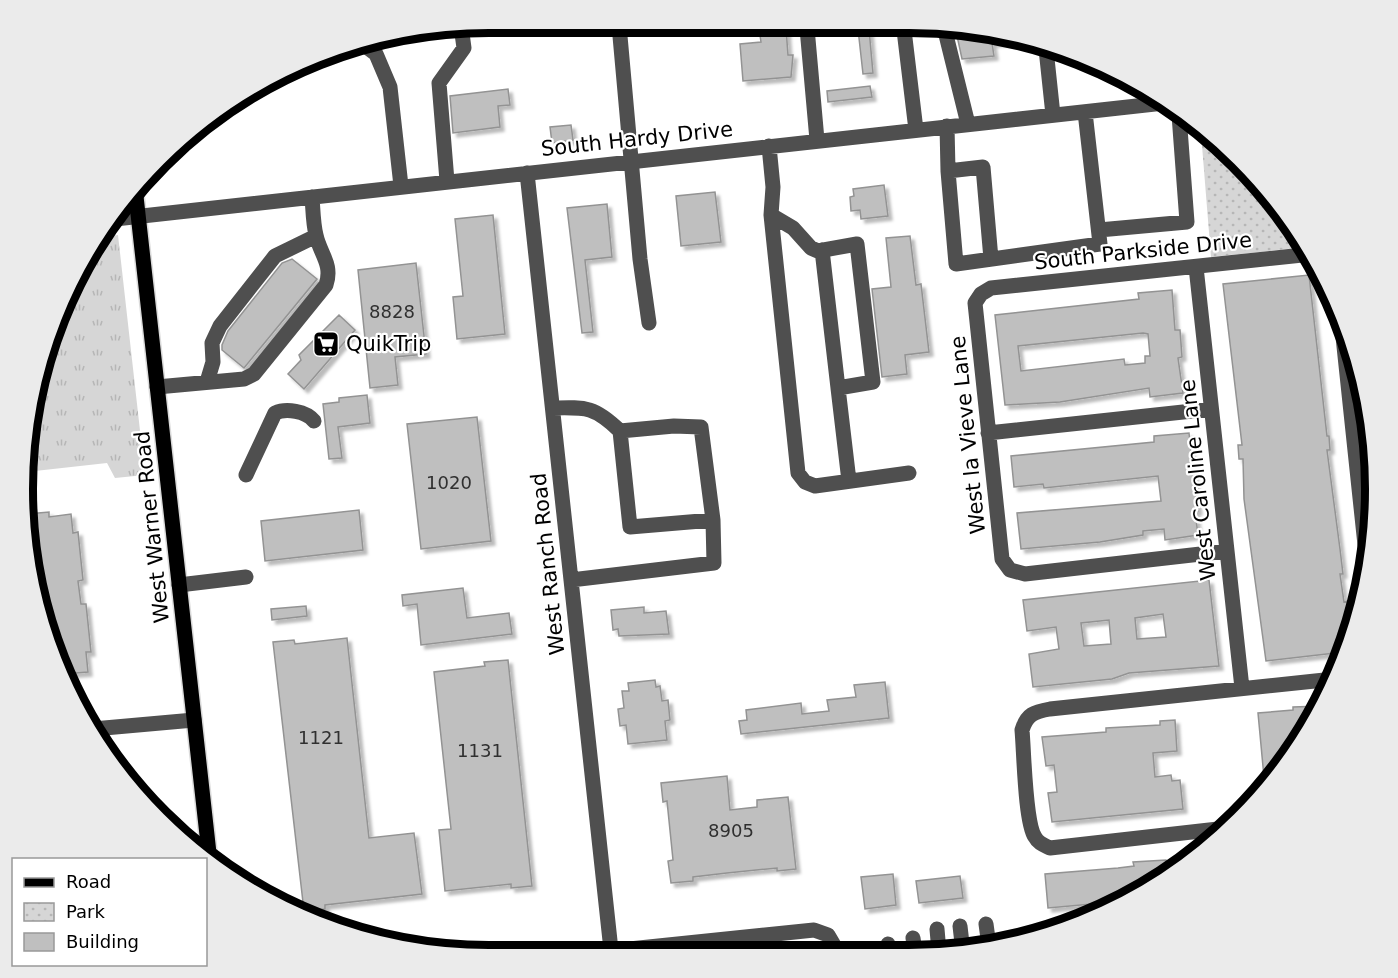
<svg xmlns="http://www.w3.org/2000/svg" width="1398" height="978" viewBox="0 0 1398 978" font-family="'DejaVu Sans',sans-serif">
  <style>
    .grass { fill: url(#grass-tufts) }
    .park { fill: url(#park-dots) }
    .building { fill: #bfbfbf; stroke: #939393; stroke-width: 1.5; fill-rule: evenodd; filter: url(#shadow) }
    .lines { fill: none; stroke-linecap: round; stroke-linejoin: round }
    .major-casing { stroke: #dbdbdb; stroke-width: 18 }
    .minor { stroke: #4f4f4f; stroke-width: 15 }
    .major { stroke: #000; stroke-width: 15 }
    .labels { text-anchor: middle; stroke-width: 4.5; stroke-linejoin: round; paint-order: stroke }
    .number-label { font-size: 18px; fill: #303030 }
    .street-label { font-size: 21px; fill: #000; stroke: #fff }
    .poi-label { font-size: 21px; fill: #000; stroke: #fff; text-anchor: start }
    .rim { fill: none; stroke: #000; stroke-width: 8 }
  </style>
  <defs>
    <pattern id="grass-tufts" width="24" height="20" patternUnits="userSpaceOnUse" patternTransform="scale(1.5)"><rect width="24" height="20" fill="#d6d6d6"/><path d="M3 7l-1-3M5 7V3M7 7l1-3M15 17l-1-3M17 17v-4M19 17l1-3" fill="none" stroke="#b6b6b6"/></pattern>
    <pattern id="park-dots" width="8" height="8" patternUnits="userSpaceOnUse" patternTransform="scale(1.5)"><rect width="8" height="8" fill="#d6d6d6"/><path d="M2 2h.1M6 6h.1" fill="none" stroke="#b6b6b6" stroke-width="1.8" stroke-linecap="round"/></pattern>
    <filter id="shadow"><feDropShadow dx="4" dy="4" stdDeviation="1.5" flood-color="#0004"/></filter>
  </defs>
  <rect width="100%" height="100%" fill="#fff"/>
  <!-- grass -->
  <path class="grass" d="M118,235L145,475L115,478L107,463L26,472V428L58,310L104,237Z"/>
  <!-- park -->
  <path class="park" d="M1201,133L1260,181L1307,247L1211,257Z"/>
  <!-- building -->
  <path class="building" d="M786,28L788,55H793L791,77L743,81L740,44L761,42L759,29Z
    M858,29H869L873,73L863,74Z
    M956,31L1000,32L1022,40L992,43L994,56L962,59Z
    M870,86L872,97L828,102L827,91Z
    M508,89L510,105L498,106L500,127L453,133L450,96Z
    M571,125L573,140L552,143L550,127Z
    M884,185L888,216L861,219L860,210L851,211L850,197L854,196L853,189Z
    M715,192L721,242L681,246L676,196Z
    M607,204L612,257L585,260L593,332L582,333L567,208Z
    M493,215L505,334L457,339L453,297L463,296L455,219Z
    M910,236L916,285L921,284L929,352L905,355L907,374L882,377L872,289L891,287L886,238Z
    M292,259L317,279L244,368L222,350V345L228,331L282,263Z
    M416,263L426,354L395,357L398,385L370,388L358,270Z
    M1309,275L1327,436H1329L1330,450H1327L1340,549L1343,574H1340L1344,602L1347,601L1349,637L1344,652L1266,661L1244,499L1243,459H1239L1238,445H1242L1223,284Z
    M1172,290L1175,330H1180L1182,357L1178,358L1183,393L1150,397L1149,388L1060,402L1005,405L995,315L1139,299L1138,293ZM1143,333L1148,334L1150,356H1145V363L1125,365L1124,359L1021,371L1018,346Z
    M339,315L355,330L304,389L288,374L301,360L299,355Z
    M367,395L370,423L338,427L342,458L329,459L323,404L339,402V398Z
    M477,417L491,541L421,549L407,424Z
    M1189,433L1198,511H1195L1198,535L1165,540L1164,529L1143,531V535L1100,542L1021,549L1017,513L1161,501L1158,476L1044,488L1043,484L1014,487L1011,456L1154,442V436Z
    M359,510L363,550L265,561L261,521Z
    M49,512V517L71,514L73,533L78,532L83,580L78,581L81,604H86L91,652H86L88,672L64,674L27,550V514Z
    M1209,580L1219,666L1129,673L1112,679L1033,687L1029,654L1059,649L1056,627L1027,631L1023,600ZM1163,614L1166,637L1137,639L1135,618ZM1109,620L1111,644L1084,646L1081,623Z
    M463,588L467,618L509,613L512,634L421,645L417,604L403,606L402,595Z
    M306,606L307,616L272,620L271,609Z
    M644,607V613L666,611L669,634L619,636L618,629L613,630L611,610Z
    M347,638L369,838L414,833L422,894L325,905V909L304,911L273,642L294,640L295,644Z
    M508,660L532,886L511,888V884L445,891L439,830L451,829L434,672L485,666L484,662Z
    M655,680L656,687L660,686L662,701L668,700L670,720L665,721L667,740L628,744L626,725L620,726L618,709L624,708L622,691H629L628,683Z
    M885,682L889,718L741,734L739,721L747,720L746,710L801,703L802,714L829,711L827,700L856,697L854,685Z
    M1321,706L1279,773L1265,788L1258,713L1293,710V707Z
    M1175,720L1177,751L1153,753L1155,777L1171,775L1172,781L1180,780L1183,809L1052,822L1048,793L1057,792L1054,765L1046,766L1042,737L1106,732V728L1160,725V721Z
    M727,776L730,810L757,807V800L788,797L796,869L777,871V868L727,873L693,877V881L671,883L668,861L673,860L667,801L663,802L661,783Z
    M1166,860L1167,863L1185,861L1135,894L1127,895L1125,901L1048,908L1045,874L1118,868L1134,866L1133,862Z
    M893,874L896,905L865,909L861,877Z
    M960,876L963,898L919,903L916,881Z"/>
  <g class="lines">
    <defs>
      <path id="major" d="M135,187L210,862"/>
    </defs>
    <!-- major casing -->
    <use href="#major" class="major-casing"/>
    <!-- minor -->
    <path class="minor" d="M619,25L640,259L649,323
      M807,28L817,140
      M904,30L916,130
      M945,31L968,124
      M360,42L376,54L390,87L401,186
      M1046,49L1053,115
      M947,126L948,171L956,264L1100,244L1085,112
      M769,146L773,187L771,215L798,473L805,482L815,486L909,473
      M948,171L983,167L991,259
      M527,173L611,950
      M447,181L439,83L464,48L461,26
      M771,215L793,228L811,248L818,251L857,244L873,382L838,388L849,481
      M115,219L1164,103
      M1099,230L1187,222L1179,115
      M822,250L838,388
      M1196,267L1242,688
      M1341,318L1367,564
      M207,382L213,362L212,343L220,326L275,256L316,236
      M157,387L244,379L254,374L326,285C333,264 320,254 316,235C313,223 313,209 312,197
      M553,408C587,407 595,407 620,431
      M988,433L1211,409
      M246,475L275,413C286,408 306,411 314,421
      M1227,551L1025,574L1010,570L1002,559L975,303L981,294L991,288L1312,254
      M571,580L714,563L713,520L701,427L674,426L620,431L630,527L713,520
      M179,585L246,577
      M93,729L194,720
      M1227,828L1050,848C1044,845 1038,843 1035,837C1025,823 1024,751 1022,730C1027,714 1034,712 1050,709L1334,679
      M986,924L989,946
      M960,926L963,952
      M937,929L939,952
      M913,938L915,952
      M888,944L889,952
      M581,954L814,930L828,935L838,952"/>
    <!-- major -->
    <use href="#major" class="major"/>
  </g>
  <!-- icons -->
  <defs>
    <symbol id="supermarket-square" viewBox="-11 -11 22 22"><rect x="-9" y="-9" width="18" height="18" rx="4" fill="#000" stroke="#fff"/><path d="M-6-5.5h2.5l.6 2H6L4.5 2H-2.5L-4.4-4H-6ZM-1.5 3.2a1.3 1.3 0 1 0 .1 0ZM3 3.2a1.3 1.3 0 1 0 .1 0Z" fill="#fff"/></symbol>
  </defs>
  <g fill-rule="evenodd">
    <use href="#supermarket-square" x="311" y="329" width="30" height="30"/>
  </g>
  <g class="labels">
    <!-- number labels -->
    <g class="number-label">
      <text x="392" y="318">8828</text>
      <text x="449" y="489">1020</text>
      <text x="321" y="744">1121</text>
      <text x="480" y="757">1131</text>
      <text x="731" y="837">8905</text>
    </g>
    <!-- street labels -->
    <g class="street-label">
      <text transform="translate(637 139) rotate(-6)" y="7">South Hardy Drive</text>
      <text transform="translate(1143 251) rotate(-6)" y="7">South Parkside Drive</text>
      <text transform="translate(968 435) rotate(-96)" y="7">West la Vieve Lane</text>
      <text transform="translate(1198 480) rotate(-96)" y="7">West Caroline Lane</text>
      <text transform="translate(152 527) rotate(-96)" y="7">West Warner Road</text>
      <text transform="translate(548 564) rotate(-96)" y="7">West Ranch Road</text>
    </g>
    <!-- poi labels -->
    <g class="poi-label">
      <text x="346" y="351">QuikTrip</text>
    </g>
  </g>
  <!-- crop -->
  <path d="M0 0H1398V978H0ZM489 33H909A456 456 0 0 1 1365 489V489A456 456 0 0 1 909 945H489A456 456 0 0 1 33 489V489A456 456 0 0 1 489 33Z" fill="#ebebeb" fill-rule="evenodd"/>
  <path class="rim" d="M489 33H909A456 456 0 0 1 1365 489V489A456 456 0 0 1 909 945H489A456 456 0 0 1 33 489V489A456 456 0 0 1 489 33Z"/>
  <!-- legend -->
  <rect x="12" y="858" width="195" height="108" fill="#ffffff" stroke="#999999" stroke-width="1.5"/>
  <rect x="24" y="878" width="30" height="9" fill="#000000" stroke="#999999" stroke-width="1.5"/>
  <text x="66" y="888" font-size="18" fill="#000000">Road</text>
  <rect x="24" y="903" width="30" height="18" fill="url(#park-dots)" stroke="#999999" stroke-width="1.5"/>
  <text x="66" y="918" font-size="18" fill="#000000">Park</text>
  <rect x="24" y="933" width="30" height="18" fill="#bfbfbf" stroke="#999999" stroke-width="1.5"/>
  <text x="66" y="948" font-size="18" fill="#000000">Building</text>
</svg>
